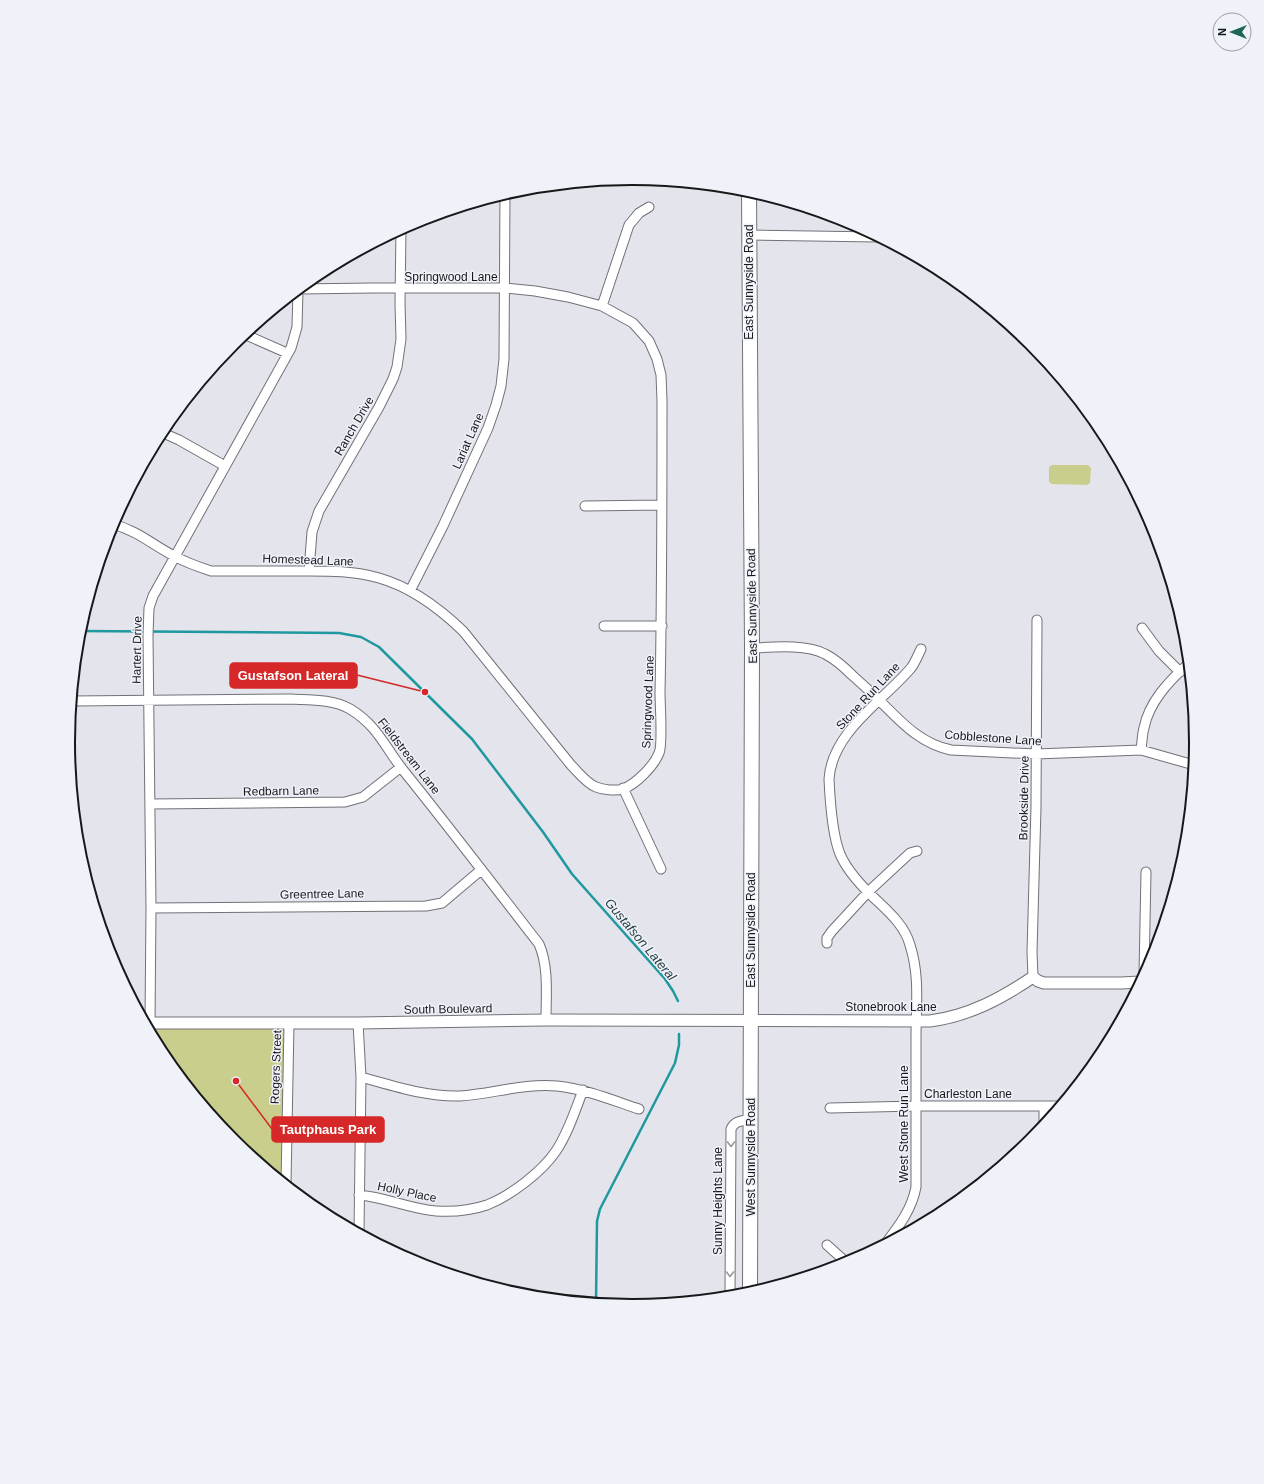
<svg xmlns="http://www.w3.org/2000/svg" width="1264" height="1484" viewBox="0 0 1264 1484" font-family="Helvetica,sans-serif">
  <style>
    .green { fill: #cace8d }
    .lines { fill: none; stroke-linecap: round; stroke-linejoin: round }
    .stream { stroke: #20989f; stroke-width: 2.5 }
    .minor-casing { stroke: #717279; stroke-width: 11 }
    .tertiary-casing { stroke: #717279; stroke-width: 13 }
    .primary-casing { stroke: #717279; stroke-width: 16 }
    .minor { stroke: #fff; stroke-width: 9 }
    .tertiary { stroke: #fff; stroke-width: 11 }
    .primary { stroke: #fff; stroke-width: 14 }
    .oneway { stroke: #979798 }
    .labels { text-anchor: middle; stroke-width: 3; stroke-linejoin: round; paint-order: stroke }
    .street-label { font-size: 12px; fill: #17181a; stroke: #f0f2fa }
    .water-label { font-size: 13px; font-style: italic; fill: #263f41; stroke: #f0f2fa }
    .rim { fill: none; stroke: #17181a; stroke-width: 2 }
    .leader { fill: none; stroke: #d62828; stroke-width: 1.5 }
    .callout-dot { fill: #d62828; stroke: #f0f2fa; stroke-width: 1.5 }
    .callout { fill: #d62828; stroke: #d62828; stroke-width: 1.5 }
    .callout-label { font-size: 13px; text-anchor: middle; font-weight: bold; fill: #fff }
  </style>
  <rect width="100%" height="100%" fill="#e3e4ec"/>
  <!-- green -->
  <path class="green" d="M1052,465H1088L1091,468L1090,483L1087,485L1052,484L1049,482V467Z
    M146,1023H289L286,1184L233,1141L163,1055Z"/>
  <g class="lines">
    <!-- stream -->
    <path class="stream" d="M79,631L339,633L361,637L379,647L472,739L543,832L572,874L665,979L673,991L678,1001
      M596,1302L597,1221L600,1209L675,1063L679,1045V1034"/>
    <defs>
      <path id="minor" d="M749,235L877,237
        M602,306L629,225L639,213L649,207
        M244,334L287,353
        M161,432L179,440L225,466
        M585,506L661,505
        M112,524C137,530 154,546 176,557C187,563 199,567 211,571C240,571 268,571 297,571C324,571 352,570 379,578C411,587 439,608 463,631L571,765C579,773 586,783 596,787C603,790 615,791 623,789C636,784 654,766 659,753C663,745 660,705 660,693C662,595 662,498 662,400L661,375L657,359L649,341L633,323L602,306L568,297L535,291L505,288H373L299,289
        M309,571L312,532L319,511L379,407L393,379L397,367L401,339L400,303L401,229
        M410,591L443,526L488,428L496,405L501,386L504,359L505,194
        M604,626H662
        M1142,628L1159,651L1180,672
        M752,648C773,647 807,644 825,654C835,659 844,667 852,675C862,684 872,693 881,702C902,723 921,744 951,750L1036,754L1141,750L1194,765
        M72,701L291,699C310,700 333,699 350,709C377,725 385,747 403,770C449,827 494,886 539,944C549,967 546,995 546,1020
        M1141,750C1142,743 1142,735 1144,728C1149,702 1169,681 1188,664
        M623,788L661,869
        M150,804L345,802L363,797L401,767
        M151,908L426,906L442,903L481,870
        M827,943V938L832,931L868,892L910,853L917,851
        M1144,974L1146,872
        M1033,977L1032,952L1036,807L1037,620
        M150,1023L151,908L148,635L149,608L153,596L291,348L297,327L298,290
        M358,1023L361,1077L359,1232
        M361,1077C394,1086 426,1097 460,1096C492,1094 524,1083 557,1086C585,1089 612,1100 639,1109
        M1044,1106V1124
        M830,1108L916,1106H1059
        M286,1184L289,1023
        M359,1195C385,1197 410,1209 436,1211C452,1212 472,1210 487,1205C510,1196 542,1172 556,1151C568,1133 575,1111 583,1090
        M886,1243C899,1226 912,1209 916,1187C916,1137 916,1088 916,1038C916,1006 920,976 910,945C904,923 885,909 869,893C858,882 846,868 840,854C832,834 830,801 829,779C832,732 883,701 911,668C915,663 918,655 921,649
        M827,1245L847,1263
        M730,1296L731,1129C735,1120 743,1121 751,1119"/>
      <path id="tertiary" d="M146,1023H358L546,1020L930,1021C969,1016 1002,998 1033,977L1038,981L1044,983H1121L1140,982"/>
      <path id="primary" d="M749,191L752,648L750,1293"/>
    </defs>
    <!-- minor casing -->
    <use href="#minor" class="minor-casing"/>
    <!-- tertiary casing -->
    <use href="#tertiary" class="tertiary-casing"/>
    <!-- primary casing -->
    <use href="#primary" class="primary-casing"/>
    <!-- minor -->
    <use href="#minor" class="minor"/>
    <!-- tertiary -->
    <use href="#tertiary" class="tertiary"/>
    <!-- primary -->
    <use href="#primary" class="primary"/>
  </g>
  <!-- one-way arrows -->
  <defs><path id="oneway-chevron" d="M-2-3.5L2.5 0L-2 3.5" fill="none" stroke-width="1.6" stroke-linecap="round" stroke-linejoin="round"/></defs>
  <g class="oneway">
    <use href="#oneway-chevron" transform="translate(731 1144) rotate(90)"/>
    <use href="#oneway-chevron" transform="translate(730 1274) rotate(90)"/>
  </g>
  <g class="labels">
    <!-- street labels -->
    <g class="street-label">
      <text x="451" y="281">Springwood Lane</text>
      <text transform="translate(749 282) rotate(-90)" y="4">East Sunnyside Road</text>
      <text transform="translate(354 426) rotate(-60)" y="4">Ranch Drive</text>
      <text transform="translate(468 441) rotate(-66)" y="4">Lariat Lane</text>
      <text transform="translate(308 560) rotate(2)" y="4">Homestead Lane</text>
      <text transform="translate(752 606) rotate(-91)" y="4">East Sunnyside Road</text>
      <text transform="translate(137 650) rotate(-89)" y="4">Hartert Drive</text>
      <text transform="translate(868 696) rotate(-47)" y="4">Stone Run Lane</text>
      <text transform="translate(648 702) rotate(-88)" y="4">Springwood Lane</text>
      <text transform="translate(993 738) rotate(4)" y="4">Cobblestone Lane</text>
      <text transform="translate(409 756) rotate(52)" y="4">Fieldstream Lane</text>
      <text transform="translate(281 791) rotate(-1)" y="4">Redbarn Lane</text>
      <text transform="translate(1024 798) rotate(-89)" y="4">Brookside Drive</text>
      <text transform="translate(322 894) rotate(-1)" y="4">Greentree Lane</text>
      <text transform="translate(751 930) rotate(-90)" y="4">East Sunnyside Road</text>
      <text x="891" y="1011">Stonebrook Lane</text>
      <text transform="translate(448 1009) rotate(-1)" y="4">South Boulevard</text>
      <text transform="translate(276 1067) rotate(-88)" y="4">Rogers Street</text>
      <text x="968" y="1098">Charleston Lane</text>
      <text transform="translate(904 1124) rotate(-90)" y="4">West Stone Run Lane</text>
      <text transform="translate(751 1157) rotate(-90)" y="4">West Sunnyside Road</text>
      <text transform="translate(407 1192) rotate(12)" y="4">Holly Place</text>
      <text transform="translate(718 1201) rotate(-90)" y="4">Sunny Heights Lane</text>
    </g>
    <!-- water labels -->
    <g class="water-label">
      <text transform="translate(641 939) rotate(50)" y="5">Gustafson Lateral</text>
    </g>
  </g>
  <!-- crop -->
  <path d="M0 0H1264V1484H0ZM75 742a557 557 0 1 1 1114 0a557 557 0 1 1-1114 0Z" fill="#f0f2fa" fill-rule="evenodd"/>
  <path class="rim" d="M75 742a557 557 0 1 1 1114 0a557 557 0 1 1-1114 0Z"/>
  <!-- callouts -->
  <path class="leader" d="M425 692L357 675M236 1081L272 1129"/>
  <g class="callout-dot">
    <circle cx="425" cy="692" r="4"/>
    <circle cx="236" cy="1081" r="4"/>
  </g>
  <g class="callout">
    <rect x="230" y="663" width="127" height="25" rx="4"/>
    <rect x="272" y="1117" width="112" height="25" rx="4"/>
  </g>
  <g class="callout-label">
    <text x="293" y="680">Gustafson Lateral</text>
    <text x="328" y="1134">Tautphaus Park</text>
  </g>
  <!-- north arrow -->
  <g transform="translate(1232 32) rotate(270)"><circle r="19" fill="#f0f2fa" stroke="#999ba0"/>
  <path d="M0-3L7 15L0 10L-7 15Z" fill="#1f6659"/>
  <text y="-6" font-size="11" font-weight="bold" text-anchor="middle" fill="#17181a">N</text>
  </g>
</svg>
